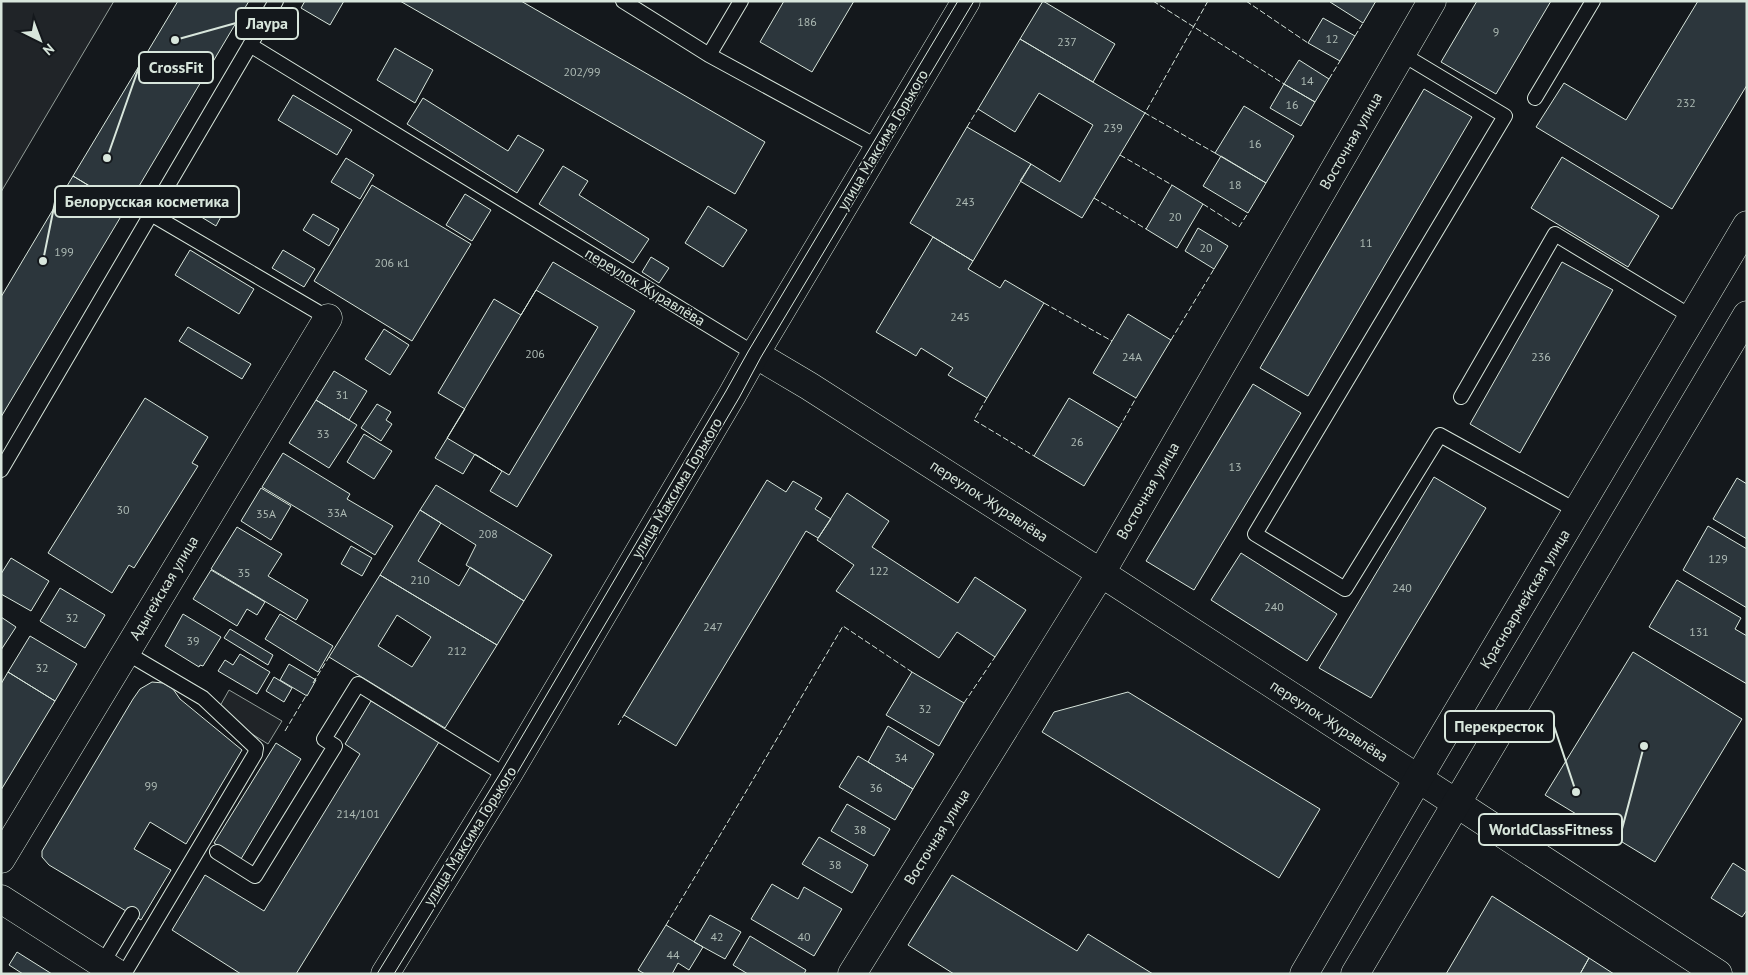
<svg xmlns="http://www.w3.org/2000/svg" width="1748" height="975" viewBox="0 0 1748 975" font-family="'PT Sans',sans-serif">
  <style>
    .green { fill: #202428; stroke: #939e99 }
    .building { fill: #2c363c; stroke: #d8e6dc; fill-rule: evenodd }
    .lines { fill: none; stroke-linecap: round; stroke-linejoin: round }
    .service-casing { stroke: #d8e6dc; stroke-width: 16 }
    .minor-casing { stroke: #d8e6dc; stroke-width: 29 }
    .tertiary-casing { stroke: #d8e6dc; stroke-width: 29 }
    .secondary-casing { stroke: #d8e6dc; stroke-width: 29 }
    .primary-casing { stroke: #d8e6dc; stroke-width: 29 }
    .service { stroke: #14181c; stroke-width: 14 }
    .minor { stroke: #14181c; stroke-width: 28 }
    .tertiary { stroke: #14181c; stroke-width: 28 }
    .secondary { stroke: #14181c; stroke-width: 28 }
    .primary { stroke: #14181c; stroke-width: 28 }
    .tram { stroke: #d8e6dc; stroke-width: 1 }
    .fence { stroke: #d8e6dc; stroke-width: 1; stroke-dasharray: 6 2.5; stroke-linecap: butt }
    .labels { text-anchor: middle; stroke-width: 4; stroke-linejoin: round; paint-order: stroke }
    .number-label { font-size: 12px; fill: #adbab4 }
    .street-label { font-size: 15px; fill: #d8e6dc; stroke: #14181c }
    .leader { fill: none; stroke: #d8e6dc; stroke-width: 2 }
    .callout-dot { fill: #d8e6dc; stroke: #14181c; stroke-width: 2 }
    .callout { fill: #14181c; stroke: #d8e6dc; stroke-width: 2 }
    .callout-label { font-size: 16px; text-anchor: middle; font-weight: bold; fill: #d8e6dc }
  </style>
  <rect width="100%" height="100%" fill="#14181c"/>
  <!-- green -->
  <path class="green" d="M1,1H114L1,192Z
    M229,690L282,721L268,744L244,729L220,706Z"/>
  <!-- building -->
  <path class="building" d="M178,1H249L126,208L73,176Z
    M305,1H344L330,25L301,8Z
    M400,1H521L765,142L735,194Z
    M784,1H854L812,72L760,42Z
    M1043,1L1115,44L1093,82L1020,39Z
    M1330,1H1376L1363,23L1330,2Z
    M1477,1H1551L1496,94L1441,62Z
    M1698,1H1747V85L1672,209L1536,127L1564,83L1626,120Z
    M1323,18L1355,36L1340,61L1308,43Z
    M1020,39L1145,113L1082,218L1020,181L1031,164L1060,182L1093,125L1039,93L1015,132L978,109Z
    M395,48L433,70L415,103L377,80Z
    M1299,60L1329,79L1315,102L1284,84Z
    M1284,84L1315,102L1301,126L1270,108Z
    M1424,89L1472,117L1308,396L1260,368Z
    M293,95L352,130L337,155L278,120Z
    M423,98L508,151L518,135L544,150L517,193L407,124Z
    M1244,106L1294,136L1266,183L1215,153Z
    M967,127L1031,164L973,261L910,223Z
    M1221,156L1266,183L1248,213L1203,186Z
    M1562,157L1659,216L1628,267L1531,208Z
    M346,158L374,175L360,199L331,182Z
    M563,166L588,181L579,195L649,239L633,263L539,204Z
    M73,176L126,208L1,417V297Z
    M372,185L471,244L412,341L314,281Z
    M1172,185L1203,204L1177,248L1146,229Z
    M194,192L224,211L216,226L185,207Z
    M465,194L491,210L472,241L446,225Z
    M708,206L747,230L723,267L685,243Z
    M313,214L339,229L329,246L303,230Z
    M1198,228L1228,246L1214,269L1185,251Z
    M933,237L973,261L968,269L1000,288L1005,280L1044,303L987,398L948,375L953,368L921,348L916,356L876,332Z
    M190,250L254,289L239,314L175,275Z
    M283,250L315,269L304,287L272,268Z
    M651,257L669,268L659,283L642,272Z
    M553,262L635,311L517,507L490,491L502,471L475,454L463,474L435,458L465,409L438,393L494,299L521,315Z
    M1562,262L1613,290L1520,453L1470,424Z
    M536,290L598,327L509,475L447,438Z
    M1128,314L1171,340L1136,398L1093,373Z
    M188,327L251,364L242,379L179,341Z
    M384,329L409,345L390,375L365,359Z
    M334,371L367,391L349,420L316,400Z
    M1253,384L1301,413L1194,590L1146,561Z
    M145,398L208,437L192,463L198,466L134,568L129,565L112,593L48,553Z
    M1069,398L1119,428L1084,486L1034,456Z
    M316,400L357,425L329,468L289,443Z
    M377,404L391,412L386,420L392,424L381,441L361,428Z
    M364,434L392,451L374,479L347,462Z
    M283,453L350,494L347,499L393,526L375,555L262,487Z
    M1434,477L1486,508L1371,698L1319,668Z
    M1737,478L1747,484V539L1713,519Z
    M767,480L786,492L793,481L822,498L815,509L831,519L818,538L806,531L676,746L624,715Z
    M436,485L552,555L524,601L466,565L476,545L420,510Z
    M261,488L291,506L271,540L241,521Z
    M847,493L889,521L872,547L958,603L975,577L1026,610L995,657L957,632L939,658L836,591L854,565L817,540Z
    M420,510L441,523L418,561L459,586L470,567L524,601L497,645L380,575Z
    M1708,526L1747,549V608L1683,570Z
    M237,527L282,554L268,576L308,600L296,620L211,569Z
    M351,546L372,558L362,576L341,564Z
    M1241,553L1337,614L1307,661L1211,600Z
    M11,558L49,581L31,611L1,594V574Z
    M211,570L265,602L257,615L247,609L237,626L193,599Z
    M380,575L497,645L445,728L329,657ZM397,615L431,637L412,667L378,646Z
    M1677,580L1741,618L1735,629L1747,636V684L1649,627Z
    M60,588L105,615L85,648L40,621Z
    M183,614L221,637L203,666L200,665L199,667L165,646Z
    M280,614L333,646L318,672L265,639Z
    M1,617L16,627L1,650Z
    M230,629L273,655L268,665L224,638Z
    M30,636L77,664L55,701L8,672Z
    M1633,652L1742,719L1655,862L1545,795Z
    M240,654L270,672L257,694L218,671L225,660L233,665Z
    M289,664L316,680L307,696L280,680Z
    M8,672L55,701L1,790V684Z
    M912,672L964,703L939,746L886,715Z
    M274,677L292,688L284,702L266,691Z
    M152,682L163,683L173,689L180,699L242,750L186,844L150,822L134,849L171,870L141,920L49,865L42,857V851L133,699L140,689Z
    M1128,692L1320,809L1279,878L1042,732L1054,712Z
    M371,701L439,742L296,974H241L172,930L205,875L264,911L360,754L345,744Z
    M888,726L934,754L913,789L868,762Z
    M276,743L301,759L241,859L214,843Z
    M858,756L913,789L895,820L839,787Z
    M847,804L890,829L874,856L831,831Z
    M819,837L868,865L852,893L802,864Z
    M1733,863L1747,872V910L1742,917L1711,898Z
    M952,875L1077,951L1088,934L1153,974H954L908,945Z
    M772,884L798,899L804,887L842,909L814,956L751,919Z
    M1492,896L1589,958L1580,974H1446Z
    M710,915L741,932L725,959L694,942Z
    M666,925L703,947L689,970L678,963L672,974H645L638,970Z
    M750,936L806,970L804,974H748L733,965Z
    M17,952L52,974H23L9,965Z
    M1589,958L1614,974H1580Z"/>
  <g class="lines">
    <defs>
      <path id="service" d="M623,1L709,55L878,147
        M250,45L755,354
        M1402,54L1505,116L1255,534L1345,589L1440,435L1577,511
        M709,55L741,1
        M1535,98L1593,1
        M151,214L328,318
        M1461,397L1555,234L1692,317
        M1,470L276,1
        M217,852L255,876L335,746L324,739L358,684L507,776
        M102,964L132,914
        M124,974L255,754L256,748L203,698L125,652"/>
      <path id="minor" d="M755,354L809,386L1101,573L1456,803
        M1,859L328,318
        M852,974L1101,573L1432,1"/>
      <path id="tertiary" d="M1456,803L1718,974
        M1,899L118,974"/>
      <path id="secondary" d="M385,974L507,776L732,395L755,354L966,1"/>
      <path id="primary" d="M1304,974L1432,755L1747,225
        M1355,974L1747,315"/>
    </defs>
    <!-- service casing -->
    <use href="#service" class="service-casing"/>
    <!-- minor casing -->
    <use href="#minor" class="minor-casing"/>
    <!-- tertiary casing -->
    <use href="#tertiary" class="tertiary-casing"/>
    <!-- secondary casing -->
    <use href="#secondary" class="secondary-casing"/>
    <!-- primary casing -->
    <use href="#primary" class="primary-casing"/>
    <!-- service -->
    <use href="#service" class="service"/>
    <!-- minor -->
    <use href="#minor" class="minor"/>
    <!-- tertiary -->
    <use href="#tertiary" class="tertiary"/>
    <!-- secondary -->
    <use href="#secondary" class="secondary"/>
    <!-- primary -->
    <use href="#primary" class="primary"/>
    <!-- tram -->
    <path class="tram" d="M377,974L501,772L726,391L749,350L958,1
      M394,974L513,780L739,398L761,357L974,1"/>
    <!-- fence -->
    <path class="fence" d="M1153,1L1284,84
      M1208,1L1145,113L1215,153
      M1246,1L1308,43
      M1355,36L1363,23
      M1329,79L1340,61
      M967,127L978,109
      M1120,155L1172,185
      M1094,198L1146,229
      M1203,204L1239,227L1248,213
      M1044,303L1112,341
      M1171,340L1214,269
      M987,398L974,420L1034,456
      M1119,428L1136,398
      M313,683L329,657
      M964,703L995,657
      M618,725L624,715
      M285,731L307,694
      M666,925L744,795L843,626L912,672"/>
  </g>
  <g class="labels">
    <!-- number labels -->
    <g class="number-label">
      <text x="807" y="26">186</text>
      <text x="1496" y="36">9</text>
      <text x="1332" y="43">12</text>
      <text x="1067" y="46">237</text>
      <text x="582" y="76">202/99</text>
      <text x="1307" y="85">14</text>
      <text x="1686" y="107">232</text>
      <text x="1292" y="109">16</text>
      <text x="1113" y="132">239</text>
      <text x="1255" y="148">16</text>
      <text x="1235" y="189">18</text>
      <text x="965" y="206">243</text>
      <text x="1175" y="221">20</text>
      <text x="1366" y="247">11</text>
      <text x="1206" y="252">20</text>
      <text x="64" y="256">199</text>
      <text x="392" y="267">206 к1</text>
      <text x="960" y="321">245</text>
      <text x="535" y="358">206</text>
      <text x="1132" y="361">24А</text>
      <text x="1541" y="361">236</text>
      <text x="342" y="399">31</text>
      <text x="323" y="438">33</text>
      <text x="1077" y="446">26</text>
      <text x="1235" y="471">13</text>
      <text x="123" y="514">30</text>
      <text x="337" y="517">33А</text>
      <text x="266" y="518">35А</text>
      <text x="488" y="538">208</text>
      <text x="1718" y="563">129</text>
      <text x="879" y="575">122</text>
      <text x="244" y="577">35</text>
      <text x="420" y="584">210</text>
      <text x="1402" y="592">240</text>
      <text x="1274" y="611">240</text>
      <text x="72" y="622">32</text>
      <text x="713" y="631">247</text>
      <text x="1699" y="636">131</text>
      <text x="193" y="645">39</text>
      <text x="457" y="655">212</text>
      <text x="42" y="672">32</text>
      <text x="925" y="713">32</text>
      <text x="901" y="762">34</text>
      <text x="151" y="790">99</text>
      <text x="876" y="792">36</text>
      <text x="358" y="818">214/101</text>
      <text x="860" y="834">38</text>
      <text x="835" y="869">38</text>
      <text x="717" y="941">42</text>
      <text x="804" y="941">40</text>
      <text x="673" y="959">44</text>
    </g>
    <!-- street labels -->
    <g class="street-label">
      <text transform="translate(883 140) rotate(-59)" y="5">улица Максима Горького</text>
      <text transform="translate(1351 141) rotate(-60)" y="5">Восточная улица</text>
      <text transform="translate(645 287) rotate(31)" y="5">переулок Журавлёва</text>
      <text transform="translate(677 488) rotate(-59)" y="5">улица Максима Горького</text>
      <text transform="translate(1148 491) rotate(-60)" y="5">Восточная улица</text>
      <text transform="translate(989 501) rotate(33)" y="5">переулок Журавлёва</text>
      <text transform="translate(164 588) rotate(-59)" y="5">Адыгейская улица</text>
      <text transform="translate(1525 599) rotate(-59)" y="5">Красноармейская улица</text>
      <text transform="translate(1329 721) rotate(33)" y="5">переулок Журавлёва</text>
      <text transform="translate(470 836) rotate(-58)" y="5">улица Максима Горького</text>
      <text transform="translate(937 837) rotate(-58)" y="5">Восточная улица</text>
    </g>
  </g>
  <!-- callouts -->
  <path class="leader" d="M175 40L236 23M107 158L139 67M43 261L55 202M1576 792L1554 726M1644 746L1622 829"/>
  <g class="callout-dot">
    <circle cx="175" cy="40" r="5"/>
    <circle cx="107" cy="158" r="5"/>
    <circle cx="43" cy="261" r="5"/>
    <circle cx="1576" cy="792" r="5"/>
    <circle cx="1644" cy="746" r="5"/>
  </g>
  <g class="callout">
    <rect x="236" y="8" width="62" height="31" rx="5"/>
    <rect x="139" y="52" width="74" height="31" rx="5"/>
    <rect x="55" y="186" width="184" height="31" rx="5"/>
    <rect x="1445" y="711" width="109" height="31" rx="5"/>
    <rect x="1479" y="814" width="143" height="31" rx="5"/>
  </g>
  <g class="callout-label">
    <text x="267" y="29">Лаура</text>
    <text x="176" y="73">CrossFit</text>
    <text x="147" y="207">Белорусская косметика</text>
    <text x="1499" y="732">Перекресток</text>
    <text x="1551" y="835">WorldClassFitness</text>
  </g>
  <!-- border -->
  <rect width="1748" height="975" fill="none" stroke="#d8e6dc" stroke-width="5"/>
  <!-- north arrow -->
  <g transform="translate(40 40) rotate(138)" stroke="#14181c" stroke-width="4" paint-order="stroke">
  <path d="M0-4L9 19L0 12L-9 19Z" fill="#d8e6dc"/>
  <text y="-8" font-size="14" font-weight="bold" text-anchor="middle" fill="#d8e6dc">N</text>
  </g>
</svg>
